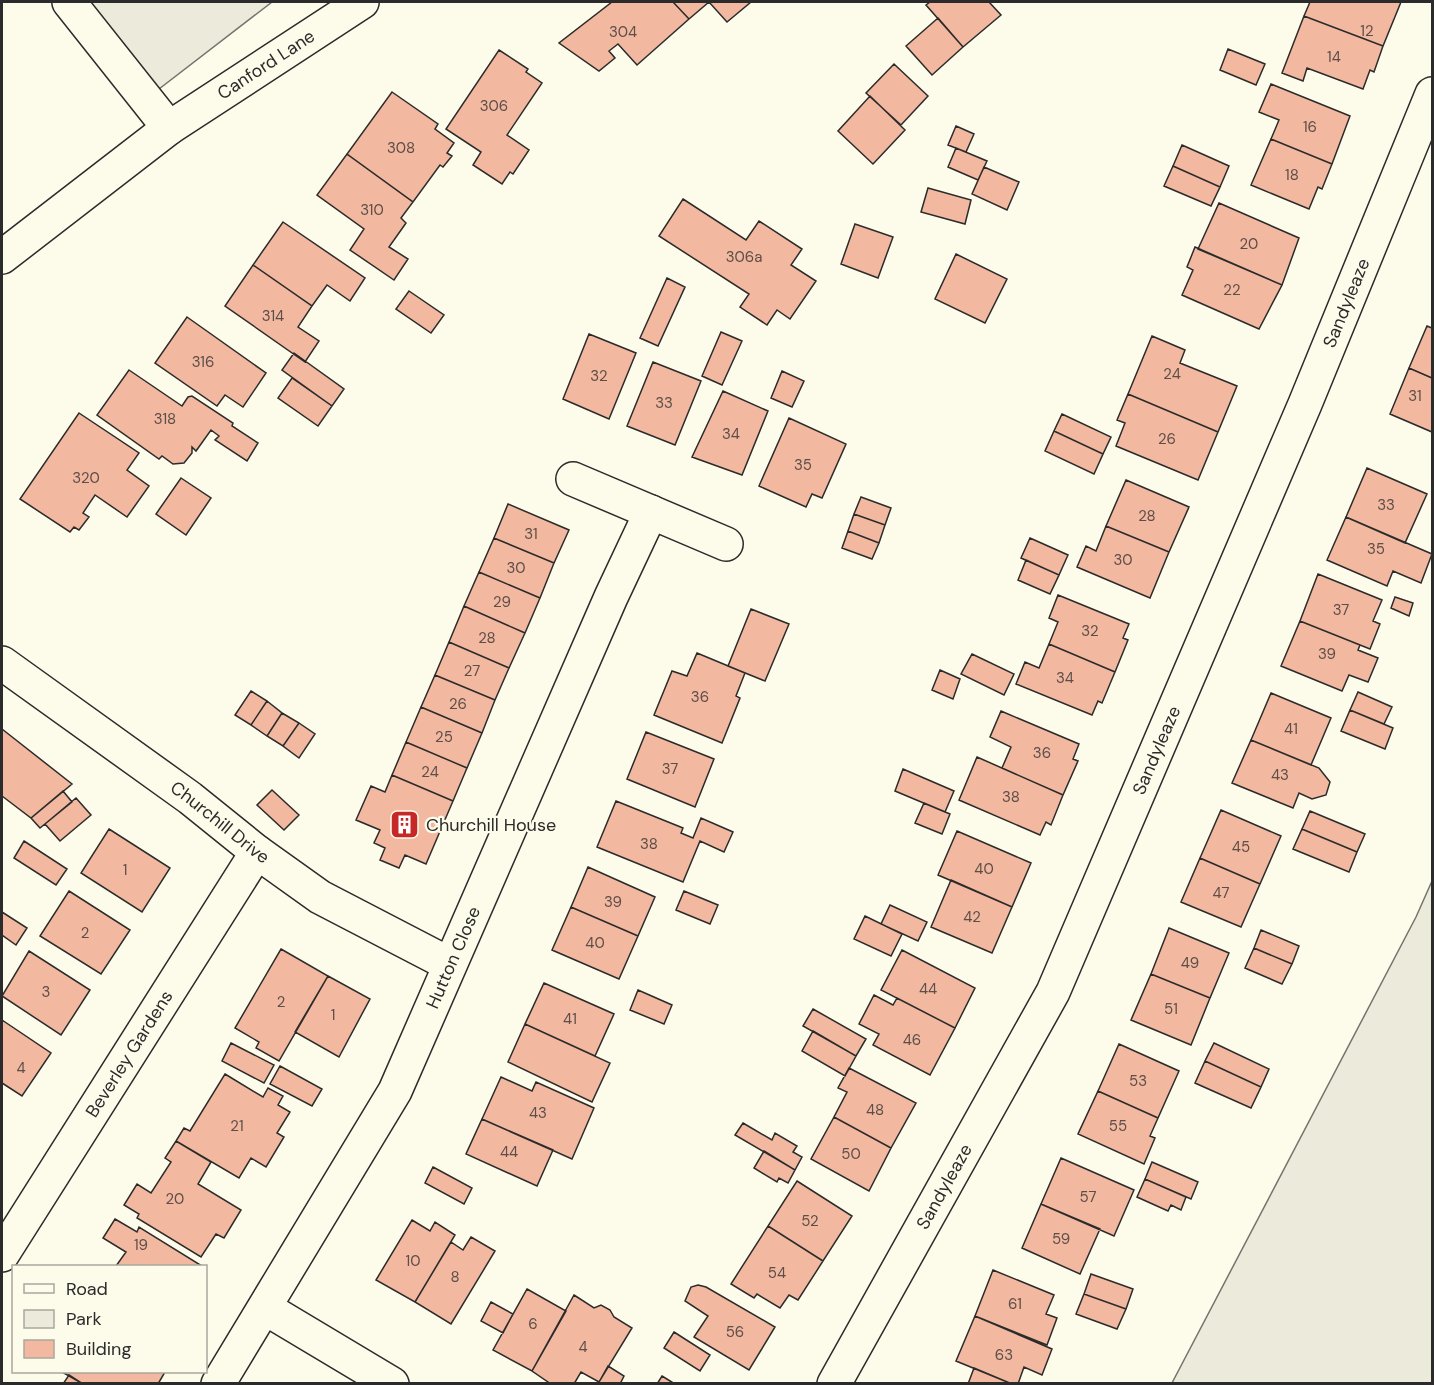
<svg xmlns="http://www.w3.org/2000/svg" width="1434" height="1385" viewBox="0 0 1434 1385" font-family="'DM Sans',sans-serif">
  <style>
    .green { fill: #ecebdb; stroke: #74746e; stroke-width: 1.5 }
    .building { fill: #f2b8a0; stroke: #2b2b2b; stroke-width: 1.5 }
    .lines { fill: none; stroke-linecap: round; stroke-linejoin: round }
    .minor-casing { stroke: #2b2b2b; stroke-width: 36 }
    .primary-casing { stroke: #2b2b2b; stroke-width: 36 }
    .minor { stroke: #fdfbea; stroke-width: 33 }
    .primary { stroke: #fdfbea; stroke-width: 33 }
    .labels { text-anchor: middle; stroke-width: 4.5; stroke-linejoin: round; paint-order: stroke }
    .number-label { font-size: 15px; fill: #5d4e48 }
    .street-label { font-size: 18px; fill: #2b2b2b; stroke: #fdfbea }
    .poi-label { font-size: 18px; fill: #2b2b2b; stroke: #fdfbea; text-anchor: start }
  </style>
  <rect width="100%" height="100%" fill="#fdfbea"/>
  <!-- green -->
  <path class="green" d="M90,2H272L159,89Z
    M1432,881V1383H1172L1416,917Z"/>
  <!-- building -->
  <path class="building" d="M612,2H673L689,19L637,65L618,44L609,51L615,58L599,71L559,43Z
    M673,2H751L727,22L709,2L689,19Z
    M930,2H989L1001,15L963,47L926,5Z
    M1310,2H1401L1383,46L1304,16Z
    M1304,16L1383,46L1374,72L1370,70L1363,89L1307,68L1303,81L1282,73Z
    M938,18L963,47L932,75L906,46Z
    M1228,49L1265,64L1256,85L1220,70Z
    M499,50L528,69L526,72L542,83L507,135L529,150L513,174L510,172L502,184L473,165L481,152L446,129Z
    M894,64L928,96L901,125L866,93Z
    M1271,84L1350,116L1332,164L1271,139L1279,120L1259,112Z
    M392,92L438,124L435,129L454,143L447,153L452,156L443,167L440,165L413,202L347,154Z
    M870,96L905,130L873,164L838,131Z
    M956,126L974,134L966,152L948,145Z
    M1271,139L1332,164L1322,189L1318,187L1309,209L1251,185Z
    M1182,145L1229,166L1220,187L1173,166Z
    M956,148L987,161L978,180L948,167Z
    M347,154L413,202L401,218L406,223L389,247L408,259L394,280L350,250L364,229L317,195Z
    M1173,166L1220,187L1211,206L1164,186Z
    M984,167L1019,182L1007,210L972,194Z
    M928,188L971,200L965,224L921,212Z
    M683,199L746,240L759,221L802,249L791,265L816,281L790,319L777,310L767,325L740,307L749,294L659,236Z
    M1219,203L1299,238L1282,285L1198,249Z
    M283,222L365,278L350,301L327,285L312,306L253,265Z
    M855,224L893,237L878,278L841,264Z
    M1195,247L1282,285L1259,329L1182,295L1193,270L1187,267Z
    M956,254L1007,279L985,323L935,299Z
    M253,265L312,306L298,327L319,341L305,362L225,306Z
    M667,278L685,287L658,346L640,338Z
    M409,291L444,315L431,333L396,309Z
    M187,317L266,373L243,407L225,395L217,406L155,363Z
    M1427,326L1432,328V378L1409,368Z
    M721,332L742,341L722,385L702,376Z
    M589,334L636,353L609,419L563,399Z
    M1152,336L1185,350L1180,363L1237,386L1218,432L1128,394Z
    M294,353L344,389L332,406L282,370Z
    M653,362L701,381L675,445L627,426Z
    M1409,368L1432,378V432L1390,414Z
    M129,370L182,406L188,397L192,396L233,423L232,426L258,443L247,461L215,440L219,436L211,430L196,451L192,447V453L184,463L173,464L162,456L159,459L97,415Z
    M782,371L804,381L792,407L771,398Z
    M292,378L332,406L318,426L278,398Z
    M723,391L768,411L742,475L692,457Z
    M1128,394L1218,432L1198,480L1116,446L1125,423L1117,420Z
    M79,413L139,453L127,470L149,486L127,517L95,495L83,513L89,517L79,530L74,527L70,532L20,499Z
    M1062,414L1111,437L1103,454L1054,431Z
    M789,418L846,444L822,498L812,494L806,507L759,486Z
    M1054,431L1103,454L1094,474L1045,451Z
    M1367,468L1427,494L1405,543L1346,517Z
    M181,478L211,498L186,535L156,514Z
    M1126,480L1189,507L1169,552L1106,526Z
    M861,497L891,508L885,525L854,514Z
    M508,504L569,530L554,563L494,538Z
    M854,514L885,525L879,543L848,531Z
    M1346,517L1432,554L1421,583L1393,571L1387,586L1327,560Z
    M1106,526L1169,552L1150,598L1077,567L1086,546L1096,551Z
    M848,531L879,543L872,559L842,548Z
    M494,538L554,563L540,598L479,572Z
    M1030,538L1068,555L1059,575L1021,558Z
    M1026,560L1059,575L1050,594L1018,580Z
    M479,572L540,598L525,633L464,606Z
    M1318,574L1382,600L1373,621L1380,624L1370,649L1300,621Z
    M1058,595L1129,624L1123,638L1128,640L1115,672L1049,644L1058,622L1049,618Z
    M1395,597L1413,603L1409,616L1391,608Z
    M464,606L525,633L509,668L449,642Z
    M751,609L789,624L765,681L728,666Z
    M1300,621L1360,645L1358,650L1378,658L1368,682L1349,675L1342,691L1281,666Z
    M449,642L509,668L495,700L435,675Z
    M1049,644L1115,672L1102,703L1098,701L1092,715L1016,684L1025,662L1039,668Z
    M697,653L745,673L736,696L740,698L722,743L654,715L672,671L687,676Z
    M972,654L1014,674L1004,695L961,674Z
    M940,670L960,679L953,699L932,690Z
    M435,675L495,700L482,733L421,707Z
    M251,691L267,701L251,725L235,715Z
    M1358,692L1392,707L1384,724L1350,710Z
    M1271,693L1331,718L1311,765L1251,740Z
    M267,701L282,713L267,736L251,725Z
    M421,707L482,733L467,768L406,742Z
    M1350,710L1393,728L1385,749L1341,731Z
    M1001,711L1079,744L1073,759L1078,761L1063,795L1002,768L1011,747L990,737Z
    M282,713L299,723L283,746L267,736Z
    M299,723L315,734L299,758L283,746Z
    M2,729L72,784L31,818L2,796Z
    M646,732L714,759L695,807L627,779Z
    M1251,740L1319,768L1330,782L1326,795L1312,799L1299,793L1293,808L1232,783Z
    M406,742L467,768L453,801L392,775Z
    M977,757L1063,795L1051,825L1046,822L1040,835L959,800Z
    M903,769L954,791L945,812L895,791Z
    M392,775L453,801L426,864L405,855L399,868L380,860L385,848L374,843L380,830L356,820L371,786L385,792Z
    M272,790L299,815L284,830L257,805Z
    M63,791L72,802L40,828L31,818Z
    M76,798L91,815L60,841L45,824Z
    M616,801L683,828L681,833L693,838L701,818L733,832L724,852L700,841L683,882L597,847Z
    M924,803L950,814L942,834L915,823Z
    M1221,810L1281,836L1260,884L1200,858Z
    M1310,811L1365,834L1357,852L1302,829Z
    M109,829L170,868L142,912L81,873Z
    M1302,829L1357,852L1349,872L1293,849Z
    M957,831L1031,863L1012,907L938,875Z
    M24,841L67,869L56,885L14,858Z
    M1200,858L1260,884L1241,927L1181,902Z
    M588,867L655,897L638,936L571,907Z
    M951,880L1012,907L992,953L931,927Z
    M69,891L130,930L101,974L40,936Z
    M684,891L718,905L710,924L676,910Z
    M890,905L927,922L918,941L881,924Z
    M571,907L638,936L619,979L552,950Z
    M2,912L27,928L16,945L2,935Z
    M865,916L902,934L891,956L854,939Z
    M1169,928L1229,953L1210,998L1151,974Z
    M1261,930L1299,946L1292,964L1254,948Z
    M1254,948L1292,964L1282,984L1245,968Z
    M281,949L328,976L279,1061L256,1048L259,1042L235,1028Z
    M902,950L975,988L955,1028L881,990Z
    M29,951L90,990L61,1035L2,996Z
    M1151,974L1210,998L1191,1045L1131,1020Z
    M328,976L370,999L339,1057L295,1032Z
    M544,983L614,1014L595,1056L525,1024Z
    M638,990L672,1005L664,1024L630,1010Z
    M874,995L893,1005L897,998L955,1028L930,1075L873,1045L879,1034L859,1024Z
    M813,1009L866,1039L856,1056L803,1026Z
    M2,1020L51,1053L22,1096L2,1083Z
    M525,1024L610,1063L592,1102L508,1062Z
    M813,1031L856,1056L845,1076L802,1051Z
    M231,1043L274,1065L264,1083L222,1061Z
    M1214,1043L1269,1069L1261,1087L1205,1061Z
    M1119,1044L1179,1071L1158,1118L1098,1091Z
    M1205,1061L1261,1087L1251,1108L1195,1083Z
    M280,1066L322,1089L312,1106L270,1084Z
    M849,1068L916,1103L891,1148L834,1117L847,1092L838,1088Z
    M225,1074L263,1097L268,1088L283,1096L278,1105L290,1112L277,1133L284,1137L266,1167L251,1158L239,1178L176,1141L184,1128L190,1131Z
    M501,1077L532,1091L536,1082L594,1108L572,1159L482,1119Z
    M1098,1091L1158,1118L1150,1136L1155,1138L1144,1164L1078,1134Z
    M834,1117L891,1148L869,1191L811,1159Z
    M482,1119L553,1150L537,1186L466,1154Z
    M743,1123L772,1140L775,1133L797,1146L793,1152L802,1157L795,1170L735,1135Z
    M176,1141L211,1162L198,1184L241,1210L224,1238L216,1234L201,1257L137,1218L139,1214L124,1205L137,1184L151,1193L171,1162L165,1158Z
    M764,1151L795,1170L788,1183L779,1178L777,1182L754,1168Z
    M1061,1158L1134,1190L1114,1236L1041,1204Z
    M1152,1162L1198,1182L1191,1199L1145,1179Z
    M433,1167L472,1188L464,1204L425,1183Z
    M1145,1179L1186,1197L1181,1210L1171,1205L1168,1211L1137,1197Z
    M797,1181L852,1216L823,1261L768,1226Z
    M1041,1204L1100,1229L1080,1274L1022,1248Z
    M115,1219L137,1232L139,1227L202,1266H116L126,1252L103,1238Z
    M412,1220L430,1231L435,1222L455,1235L415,1302L376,1280Z
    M768,1226L823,1261L798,1300L789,1295L780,1308L757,1294L754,1298L731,1284Z
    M471,1237L495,1251L451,1324L415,1302L451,1242L463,1250Z
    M993,1270L1054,1295L1046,1314L1057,1318L1047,1345L975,1316Z
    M1091,1274L1133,1289L1126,1309L1084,1294Z
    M698,1285L706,1287L775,1327L749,1370L694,1337L708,1316L685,1301L691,1287Z
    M527,1289L566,1311L532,1371L493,1350Z
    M1084,1294L1126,1309L1117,1329L1076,1314Z
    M574,1295L594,1308L601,1305L610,1310L614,1317L632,1328L599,1382L581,1372L574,1384H551L532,1371Z
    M491,1302L513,1314L503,1333L481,1321Z
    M975,1316L1052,1349L1042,1375L1024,1367L1018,1384H1012L956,1361Z
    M674,1332L710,1355L700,1371L664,1348Z
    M608,1366L624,1376L620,1384H598Z
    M974,1368L1012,1384H968Z
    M62,1372H165L158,1384H83Z
    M69,1375L83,1384H63Z
    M662,1376L675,1384H657Z"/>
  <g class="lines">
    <defs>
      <g id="minor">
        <path d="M69,2L169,128"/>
        <path d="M573,479L726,544"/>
        <path id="s1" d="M2,663L190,798L257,852L320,897L449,964"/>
        <path id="s2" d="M2,1255L257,852"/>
        <path d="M265,1308L392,1384"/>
        <path id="s3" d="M218,1384L395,1091L611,597L651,512"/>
        <path id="s4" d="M834,1384L1053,992L1305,404L1432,94"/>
      </g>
      <g id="primary">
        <path id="s5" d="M2,257L169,128L362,2"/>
      </g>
    </defs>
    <!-- minor casing -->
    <use href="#minor" class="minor-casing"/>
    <!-- primary casing -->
    <use href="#primary" class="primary-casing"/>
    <!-- minor -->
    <use href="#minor" class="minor"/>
    <!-- primary -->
    <use href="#primary" class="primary"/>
  </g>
  <!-- icons -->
  <defs>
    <symbol id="building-square" viewBox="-11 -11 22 22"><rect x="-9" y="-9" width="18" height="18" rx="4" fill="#c62828" stroke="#fdfbea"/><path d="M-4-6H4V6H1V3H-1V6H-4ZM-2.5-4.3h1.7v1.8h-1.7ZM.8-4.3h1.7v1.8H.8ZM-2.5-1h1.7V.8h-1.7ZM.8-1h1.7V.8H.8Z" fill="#fff"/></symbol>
  </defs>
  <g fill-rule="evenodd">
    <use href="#building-square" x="388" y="808" width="33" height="33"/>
  </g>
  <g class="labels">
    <!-- number labels -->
    <g class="number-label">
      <text x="1367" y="36">12</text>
      <text x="623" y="37">304</text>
      <text x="1334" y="62">14</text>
      <text x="494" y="111">306</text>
      <text x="1310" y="132">16</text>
      <text x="401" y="153">308</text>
      <text x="1292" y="180">18</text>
      <text x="372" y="215">310</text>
      <text x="1249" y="249">20</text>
      <text x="744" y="262">306a</text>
      <text x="1232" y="295">22</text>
      <text x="273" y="321">314</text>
      <text x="203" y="367">316</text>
      <text x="1172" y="379">24</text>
      <text x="599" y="381">32</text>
      <text x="1415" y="401">31</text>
      <text x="664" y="408">33</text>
      <text x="165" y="424">318</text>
      <text x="731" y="439">34</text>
      <text x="1167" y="444">26</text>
      <text x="803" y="470">35</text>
      <text x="86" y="483">320</text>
      <text x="1386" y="510">33</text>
      <text x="1147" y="521">28</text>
      <text x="531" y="539">31</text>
      <text x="1376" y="554">35</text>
      <text x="1123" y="565">30</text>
      <text x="516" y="573">30</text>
      <text x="502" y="607">29</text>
      <text x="1341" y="615">37</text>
      <text x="1090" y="636">32</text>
      <text x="487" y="643">28</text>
      <text x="1327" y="659">39</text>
      <text x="472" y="676">27</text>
      <text x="1065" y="683">34</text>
      <text x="700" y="702">36</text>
      <text x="458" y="709">26</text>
      <text x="1291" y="734">41</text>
      <text x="444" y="742">25</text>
      <text x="1042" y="758">36</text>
      <text x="670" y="774">37</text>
      <text x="430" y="777">24</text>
      <text x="1280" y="780">43</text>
      <text x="1011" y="802">38</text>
      <text x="649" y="849">38</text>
      <text x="1241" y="852">45</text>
      <text x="984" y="874">40</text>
      <text x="125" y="875">1</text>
      <text x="1221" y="898">47</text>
      <text x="613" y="907">39</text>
      <text x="972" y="922">42</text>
      <text x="85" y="938">2</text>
      <text x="595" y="948">40</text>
      <text x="1190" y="968">49</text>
      <text x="928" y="994">44</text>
      <text x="46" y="997">3</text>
      <text x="281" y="1007">2</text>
      <text x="1171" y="1014">51</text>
      <text x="333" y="1020">1</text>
      <text x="570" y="1024">41</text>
      <text x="912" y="1045">46</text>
      <text x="21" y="1073">4</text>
      <text x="1138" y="1086">53</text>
      <text x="875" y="1115">48</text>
      <text x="538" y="1118">43</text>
      <text x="237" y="1131">21</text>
      <text x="1118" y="1131">55</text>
      <text x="509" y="1157">44</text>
      <text x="851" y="1159">50</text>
      <text x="1088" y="1202">57</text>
      <text x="175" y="1204">20</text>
      <text x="810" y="1226">52</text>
      <text x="1061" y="1244">59</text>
      <text x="141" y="1250">19</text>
      <text x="413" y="1266">10</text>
      <text x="777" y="1278">54</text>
      <text x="455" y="1282">8</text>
      <text x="1015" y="1309">61</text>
      <text x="533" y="1329">6</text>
      <text x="735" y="1337">56</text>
      <text x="583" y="1352">4</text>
      <text x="1004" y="1360">63</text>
    </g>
    <!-- street labels -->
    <g class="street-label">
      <text dy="6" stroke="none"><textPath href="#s5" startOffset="327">Canford Lane</textPath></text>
      <text dy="6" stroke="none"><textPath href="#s4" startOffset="1198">Sandyleaze</textPath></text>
      <text dy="6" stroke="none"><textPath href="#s4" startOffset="712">Sandyleaze</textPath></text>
      <text dy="6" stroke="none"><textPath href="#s1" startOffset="270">Churchill Drive</textPath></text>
      <text dy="6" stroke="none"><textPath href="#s3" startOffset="488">Hutton Close</textPath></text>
      <text dy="6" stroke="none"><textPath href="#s2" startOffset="238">Beverley Gardens</textPath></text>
      <text dy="6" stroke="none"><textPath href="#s4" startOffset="226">Sandyleaze</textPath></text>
    </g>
    <!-- poi labels -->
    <g class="poi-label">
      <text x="426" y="831">Churchill House</text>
    </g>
  </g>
  <!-- border -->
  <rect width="1434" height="1385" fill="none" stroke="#2b2b2b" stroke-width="6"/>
  <!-- legend -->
  <rect x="12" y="1265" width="195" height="108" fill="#fdfbea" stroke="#a9a89e" stroke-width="1.5"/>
  <rect x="24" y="1284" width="30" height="9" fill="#fdfbea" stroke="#a9a89e" stroke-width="1.5"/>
  <text x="66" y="1295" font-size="18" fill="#2b2b2b">Road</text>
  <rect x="24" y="1310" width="30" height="18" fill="#ecebdb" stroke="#a9a89e" stroke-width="1.5"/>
  <text x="66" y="1325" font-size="18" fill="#2b2b2b">Park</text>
  <rect x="24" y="1340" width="30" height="18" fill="#f2b8a0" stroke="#a9a89e" stroke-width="1.5"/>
  <text x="66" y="1355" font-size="18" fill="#2b2b2b">Building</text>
</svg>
